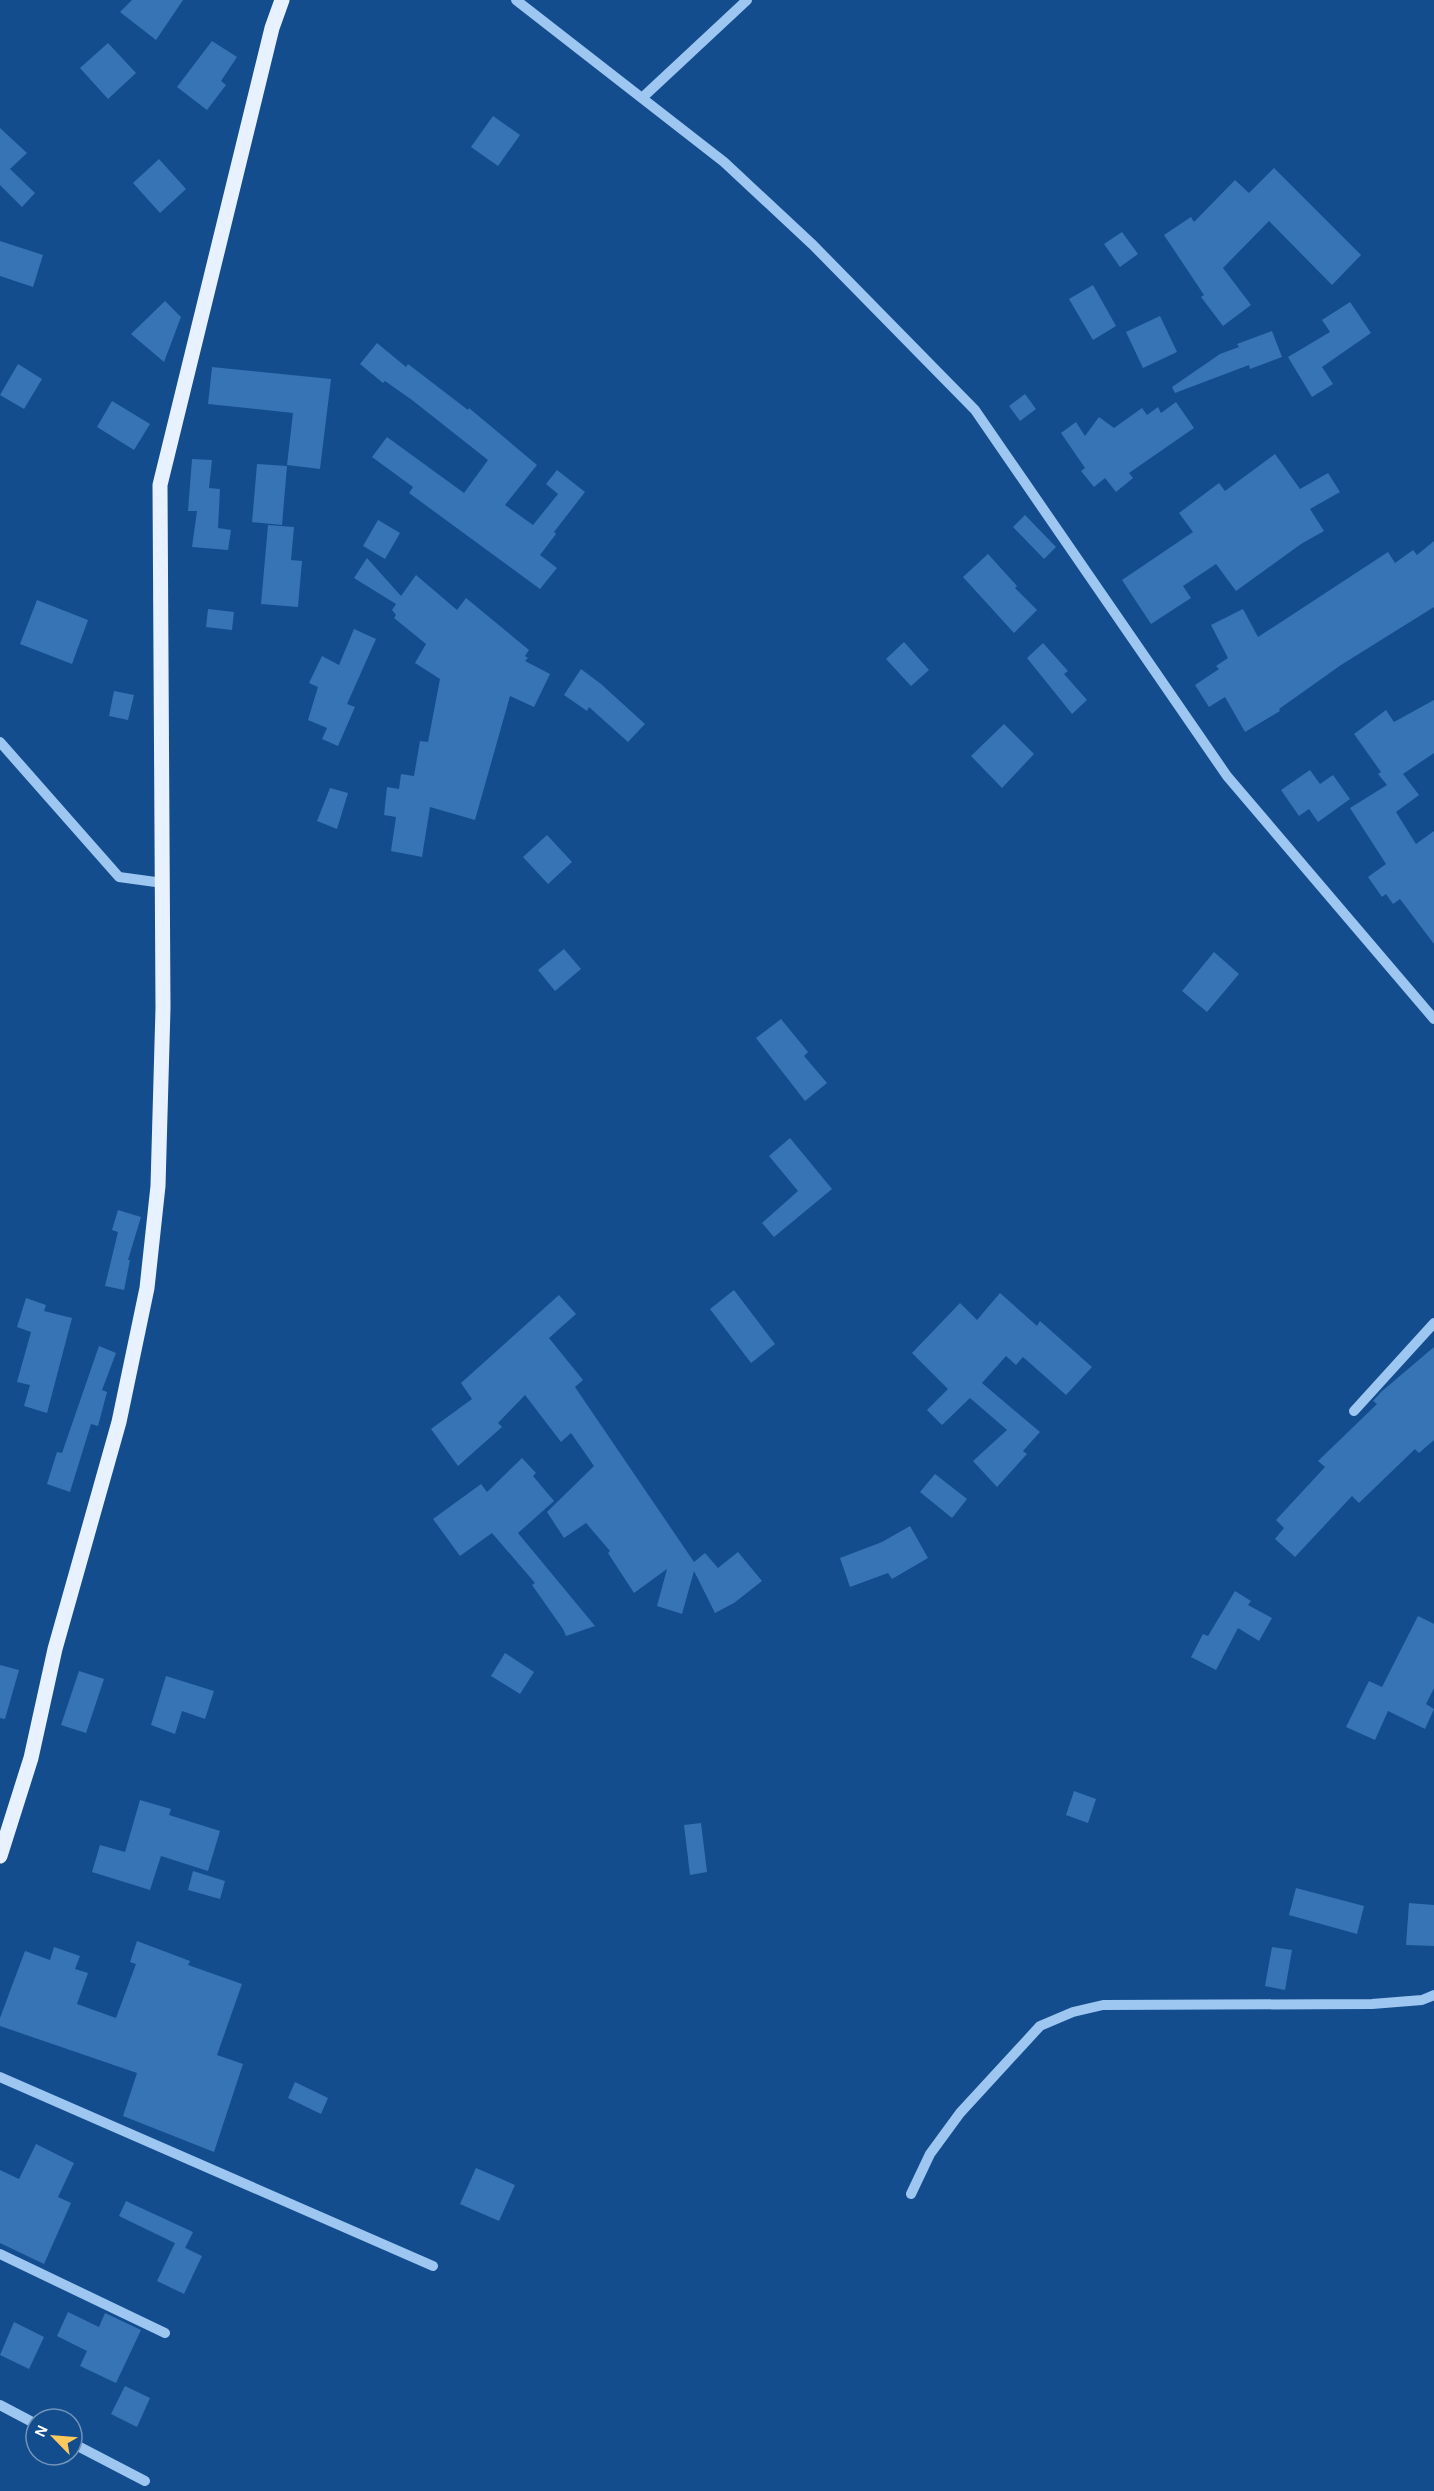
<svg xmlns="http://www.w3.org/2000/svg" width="1434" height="2491" viewBox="0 0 1434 2491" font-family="'Alegreya Sans',sans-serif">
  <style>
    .building { fill: #3674b5 }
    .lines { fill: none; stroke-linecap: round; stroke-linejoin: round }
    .minor { stroke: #9dc6f1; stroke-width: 10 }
    .major { stroke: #e7f1ff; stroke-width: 15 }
  </style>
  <rect width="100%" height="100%" fill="#134d8e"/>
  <!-- building -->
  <path class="building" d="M132,0H183L156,40L120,12Z
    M212,41L237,57L221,81L226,85L207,110L177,87Z
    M108,43L136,73L108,99L80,68Z
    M493,116L520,135L498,166L471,147Z
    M0,128L27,153L10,169L35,193L22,207L0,185Z
    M159,159L186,189L160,213L133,183Z
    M1274,168L1361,255L1332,285L1269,221L1223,268L1251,305L1223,326L1201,297L1204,295L1164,235L1191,217L1194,222L1235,180L1249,193Z
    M1122,232L1138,254L1120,267L1104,244Z
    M0,241L43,255L33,287L0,276Z
    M1093,285L1116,326L1093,340L1069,299Z
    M165,301L181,317L164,362L131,334Z
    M1350,302L1371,333L1322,367L1333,384L1312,397L1288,357L1330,332L1322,320Z
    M1160,316L1177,352L1143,368L1126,332Z
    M1272,331L1282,357L1250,369L1249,365L1175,393L1172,387L1220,354L1239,347L1237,344Z
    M377,343L406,367L408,364L468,410L469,408L537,465L505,505L533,525L558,494L546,484L557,470L585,492L554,532L556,534L540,555L557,568L540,589L409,493L413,487L372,457L387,437L464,493L488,460L412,400L385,381L383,383L360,364Z
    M18,364L42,379L24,409L0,395Z
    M212,367L331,379L320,469L287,465L293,413L208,404Z
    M1025,394L1036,409L1020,421L1009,406Z
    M112,401L150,424L134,450L97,427Z
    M1176,402L1194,428L1129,473L1133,478L1116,492L1105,478L1094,487L1081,471L1085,468L1061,433L1076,422L1085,436L1099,417L1114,428L1142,408L1147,415L1158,407L1161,413Z
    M1275,454L1300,489L1328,473L1340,492L1310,509L1324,531L1301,544L1236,591L1216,564L1183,586L1191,598L1151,624L1122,580L1193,532L1179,513L1219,483L1225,491Z
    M192,459L212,460L209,488L220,489L218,528L231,530L228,550L192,547L197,511H188Z
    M257,464L287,466L282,525L252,522Z
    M1025,515L1056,547L1044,559L1013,527Z
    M378,520L400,533L385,559L363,546Z
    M268,525L294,527L291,560L302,561L298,607L261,604Z
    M1434,541V607L1341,665L1279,709L1280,711L1245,732L1225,697L1209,707L1195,685L1219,669L1216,666L1228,658L1211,625L1243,609L1258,637L1388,552L1395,563L1413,550L1417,555Z
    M988,554L1017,586L1015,588L1037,610L1014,633L963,577Z
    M367,558L401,596L416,575L457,610L466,598L529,650L525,656L528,658L525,661L550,674L534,707L510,696L475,820L430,807L422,857L391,851L396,817L384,815L387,787L399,789L401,774L414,776L420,741L428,742L440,679L415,663L426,644L394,618L396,615L392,610L396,604L354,578Z
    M37,600L88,620L72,664L20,644Z
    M208,609L234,612L232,630L206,627Z
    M354,629L376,639L347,704L355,707L338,746L322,739L327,728L308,720L318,687L309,683L322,656L339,665Z
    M904,642L929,670L911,686L886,659Z
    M1043,643L1068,671L1064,674L1087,700L1072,714L1027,658Z
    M581,669L601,684L645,724L628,742L589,707L587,711L564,695Z
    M114,691L134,695L128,720L109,716Z
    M1434,700V753L1403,774L1419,795L1396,812L1416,844L1434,831V944L1400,899L1393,904L1386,894L1382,897L1368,877L1386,864L1350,808L1387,785L1378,774L1381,772L1354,734L1386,710L1394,722Z
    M1004,724L1034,754L1002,788L971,756Z
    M1310,770L1320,784L1333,775L1350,799L1318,822L1309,809L1299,816L1281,790Z
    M330,788L348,793L337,829L317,821Z
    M547,835L572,862L548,884L523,857Z
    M564,949L581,969L555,991L538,970Z
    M1214,952L1239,974L1207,1012L1182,991Z
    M781,1019L808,1052L804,1056L827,1083L805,1101L756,1038Z
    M790,1138L832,1189L774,1237L762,1223L798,1191L769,1156Z
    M118,1210L141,1217L128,1260H130L124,1290L105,1286L118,1232L112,1230Z
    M734,1290L775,1344L751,1363L710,1309Z
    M1000,1293L1037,1326L1040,1321L1092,1367L1066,1395L1023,1357L1016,1365L1006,1356L982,1383L1040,1432L1023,1451L1027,1454L997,1487L973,1461L1007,1430L970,1398L942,1425L927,1410L948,1389L912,1353L960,1303L977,1320Z
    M559,1295L576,1314L549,1338L583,1380L575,1387L694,1562L705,1553L718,1568L738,1552L762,1581L734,1603L715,1613L694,1571L682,1614L657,1606L667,1569L634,1593L608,1553L610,1551L586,1523L564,1538L547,1512L594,1466L571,1433L561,1442L525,1395L498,1423L502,1427L458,1466L431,1429L472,1399L461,1383Z
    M26,1298L46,1305L44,1311L72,1318L47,1413L24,1406L30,1385L17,1382L31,1332L17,1327Z
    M99,1346L116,1353L102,1390L107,1392L98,1426L91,1424L70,1492L47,1484L57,1452L62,1453Z
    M1434,1347V1440L1419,1453L1415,1449L1359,1503L1352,1496L1295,1557L1275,1539L1284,1528L1276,1520L1325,1467L1318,1461L1377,1404L1373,1401L1381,1392Z
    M522,1458L536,1473L533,1476L554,1501L518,1533L595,1626L566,1636L563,1629L532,1585L535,1583L492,1533L460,1556L433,1519L481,1484L487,1492Z
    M935,1474L967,1499L952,1518L920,1492Z
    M910,1526L928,1558L892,1579L888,1573L850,1587L840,1558L882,1542Z
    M1235,1591L1251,1601L1248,1605L1272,1618L1259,1641L1238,1628L1216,1670L1191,1657L1203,1634L1208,1636Z
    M1418,1616L1434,1624V1688L1426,1704L1434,1709L1425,1729L1388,1711L1375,1740L1346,1727L1369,1681L1382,1687Z
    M505,1653L534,1672L520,1694L491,1676Z
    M0,1665L19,1670L5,1719L0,1718Z
    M79,1671L104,1679L86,1733L61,1725Z
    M166,1676L214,1691L205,1719L182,1711L175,1734L151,1725Z
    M1074,1791L1096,1799L1088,1823L1066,1815Z
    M140,1800L171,1809L169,1815L220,1831L208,1871L161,1856L150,1890L92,1872L100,1845L125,1852Z
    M701,1823L707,1872L690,1875L684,1825Z
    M193,1871L225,1881L220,1899L188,1890Z
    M1296,1888L1364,1906L1357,1934L1289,1915Z
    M1409,1903L1434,1905V1946L1406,1945Z
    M137,1941L190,1961L188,1965L242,1984L217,2055L243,2064L214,2152L123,2116L137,2073L0,2026V2018L25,1951L50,1960L54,1947L80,1956L75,1969L88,1973L77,2004L116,2018L136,1964L130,1962Z
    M1272,1947L1292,1950L1285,1990L1265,1986Z
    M295,2082L328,2098L321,2114L288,2098Z
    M36,2144L74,2163L58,2197L71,2203L44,2264L0,2243V2170L19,2179Z
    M476,2168L515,2185L499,2221L460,2204Z
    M126,2201L193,2232L185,2248L119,2216Z
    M175,2243L202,2256L184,2294L157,2281Z
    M68,2312L99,2327L105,2313L141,2330L116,2383L80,2366L87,2351L57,2336Z
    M14,2322L44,2337L29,2369L0,2355Z
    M125,2386L150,2398L137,2427L111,2414Z"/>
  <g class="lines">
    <!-- minor -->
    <path class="minor" d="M516,0L724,162L813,245L975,410L1227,776L1434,1019
      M642,98L747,0
      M0,742L119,877L163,883
      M1354,1411L1434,1323
      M0,2077L433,2266
      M911,2194L930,2154L960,2113L1040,2026L1073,2012L1103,2005L1372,2004L1422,2000L1434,1995
      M0,2254L165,2333
      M0,2405L36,2424
      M72,2443L145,2481"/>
    <!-- major -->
    <path class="major" d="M0,1856L31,1758L55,1649L119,1422L147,1288L158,1186L163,1008L160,485L272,28L282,0"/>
  </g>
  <!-- north arrow -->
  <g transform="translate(54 2437) rotate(295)"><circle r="28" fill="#134d8e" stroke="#7194bb" stroke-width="1.5"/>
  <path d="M0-4.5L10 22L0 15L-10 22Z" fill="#ffca5d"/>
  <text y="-9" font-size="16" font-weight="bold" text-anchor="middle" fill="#ffffff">N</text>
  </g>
</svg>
